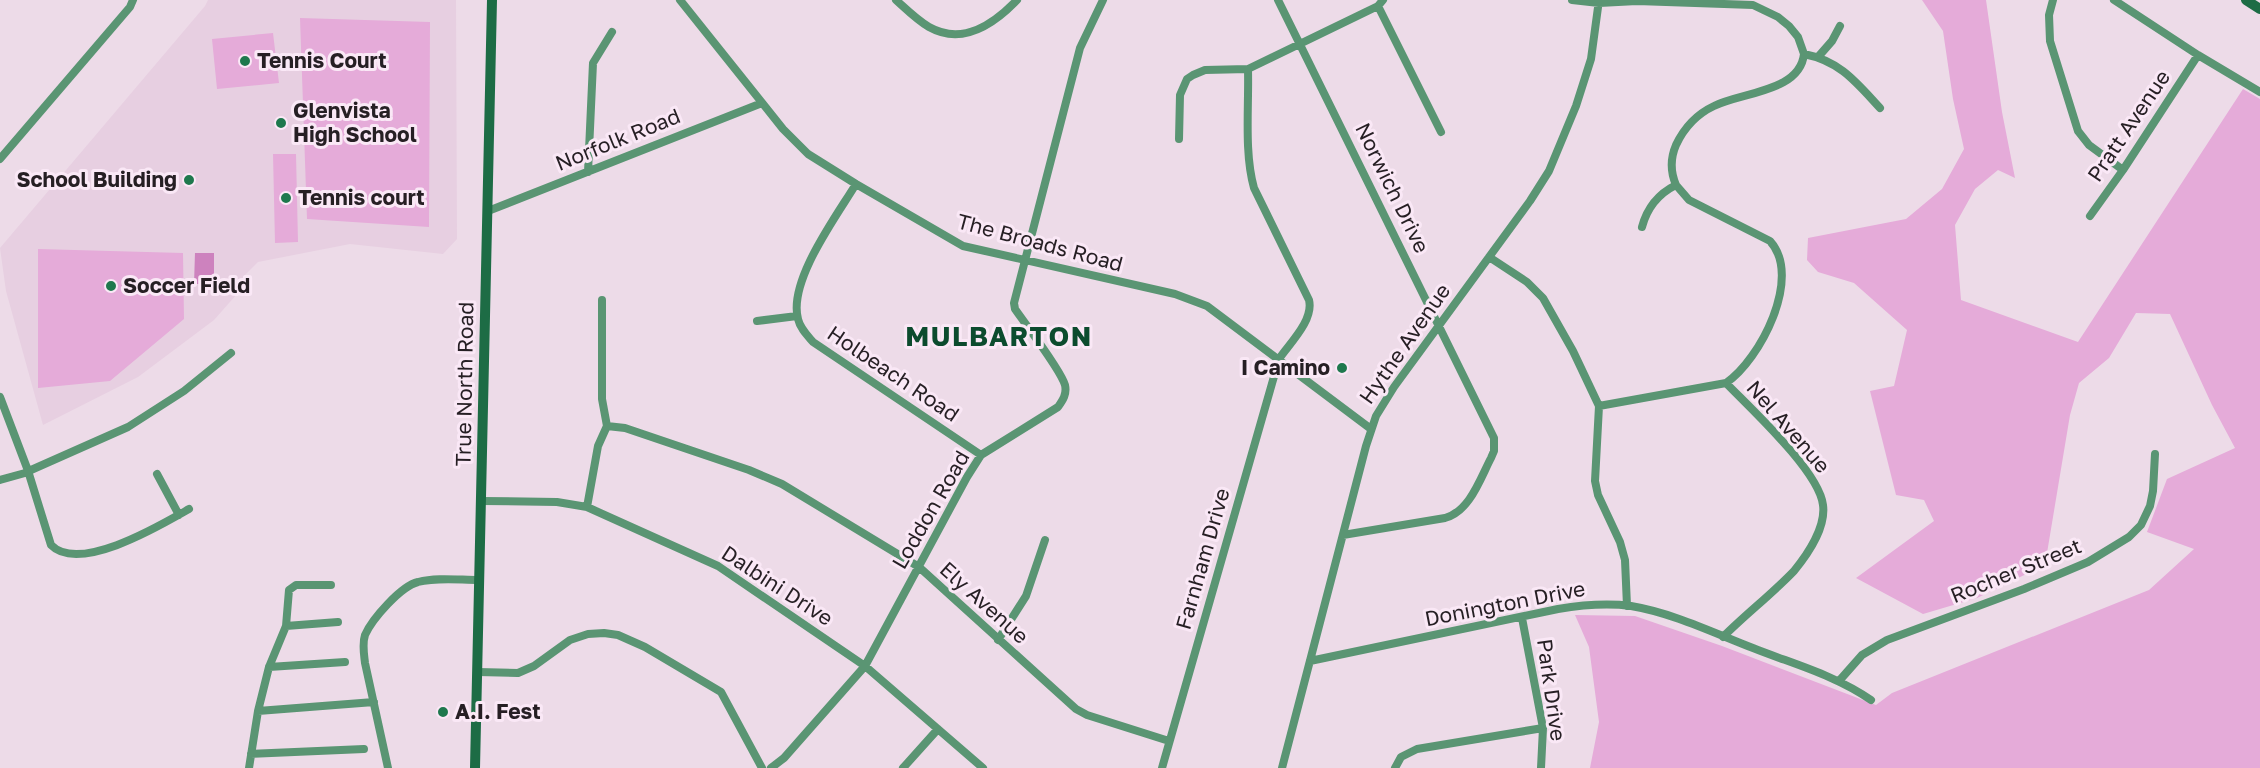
<svg xmlns="http://www.w3.org/2000/svg" width="2260" height="768" viewBox="0 0 2260 768" font-family="'Golos Text',sans-serif">
  <style>
    .built { fill: #e7cfe1 }
    .green { fill: #e5abd9 }
    .water { fill: #cd82be }
    .lines { fill: none; stroke-linecap: round; stroke-linejoin: round }
    .street { stroke: #5a9573; stroke-width: 8 }
    .secondary { stroke: #1d6c45; stroke-width: 10 }
    .poi-dot { fill: #1e784d; stroke: #fae8f6; stroke-width: 2 }
    .labels { text-anchor: middle; stroke-width: 6; stroke-linejoin: round; paint-order: stroke }
    .poi-label { font-size: 21px; font-weight: bold; fill: #261f24; stroke: #fae8f6; text-anchor: start }
    .street-label { font-size: 21px; fill: #261f24; stroke: #fae8f6 }
    .district-label { font-size: 27px; font-weight: bold; letter-spacing: 1.5px; fill: #0c4b2e; stroke: #fae8f6 }
  </style>
  <rect width="100%" height="100%" fill="#eddbe8"/>
  <!-- built -->
  <path class="built" d="M208,0H456L457,239L443,254L350,244L258,262L244,276L245,285L214,320L138,377L43,425L6,291L0,248L205,6Z"/>
  <!-- green -->
  <path class="green" d="M1922,0H1986L2002,112L2015,178L1998,170L1975,189L1955,225L1961,300L2078,342L2243,89L2260,99V768H1590L1599,722L1589,647L1575,615L1635,616L1722,646L1876,705L1892,693L2149,590L2194,549L2147,532L2167,479L2235,448L2212,405L2170,314L2136,313L2109,358L2079,383L2070,415L2045,565L1977,598L1923,614L1856,578L1934,521L1924,500L1896,495L1870,391L1894,386L1907,330L1854,283L1818,272L1807,260L1808,238L1906,219L1942,189L1964,149L1953,99L1943,31Z
    M300,18L430,22L429,227L307,219Z
    M273,33L279,83L217,89L212,39Z
    M273,154H296L298,242L275,243Z
    M38,249L183,253L184,319L110,381L38,388Z"/>
  <!-- water -->
  <path class="water" d="M195,253H214V284H194Z"/>
  <g class="lines">
    <!-- street -->
    <path class="street" d="M680,0L783,129L808,154L856,184L963,246L1175,294L1207,306L1371,429
      M896,0C906,9 917,20 929,27C963,46 994,24 1017,0
      M1278,0L1494,438V451L1491,458C1480,479 1470,511 1445,518L1343,535
      M1572,0L1599,3L1637,1L1753,5L1778,17L1789,26L1798,37L1804,54C1840,61 1856,82 1880,108
      M2053,0L2049,15L2050,41L2078,131L2089,145L2123,170
      M2114,0L2198,55L2260,92
      M1378,6L1441,132
      M1818,57L1832,41L1840,26
      M1179,139L1180,95L1187,79L1193,75L1205,70L1248,69L1378,6L1383,0
      M0,159L130,7L133,0
      M588,172L593,63L612,32
      M856,184C836,217 788,281 798,319C800,328 807,335 813,342L981,455
      M488,211L762,103
      M2090,216L2123,170L2198,55
      M1642,227C1647,208 1658,194 1676,185C1670,171 1670,159 1676,145C1684,128 1697,114 1714,106C1742,92 1800,92 1804,54
      M1489,257L1527,282L1543,298L1573,351L1599,406L1595,481L1598,495L1620,542L1625,560L1627,606
      M757,321L797,316
      M0,397L27,468
      M1599,406L1726,383C1760,360 1803,277 1770,241L1689,200L1676,185
      M607,426L625,428L749,470L782,484L919,567L1076,709L1087,715L1169,741
      M31,470L128,427L184,391L231,353
      M29,474L51,545C79,574 161,525 189,509
      M157,474L179,515
      M0,480L25,473
      M482,501L557,502L587,507L718,566L865,666L983,768
      M587,507L598,446L607,426L602,399V300
      M1522,618L1543,728L1541,768
      M286,626L338,622
      M1723,637C1746,614 1772,594 1794,571C1808,554 1826,527 1823,505C1819,471 1750,408 1726,383
      M998,640L1026,596L1045,540
      M1310,661L1558,609C1582,605 1606,603 1631,606C1673,613 1714,633 1753,648C1793,664 1835,675 1871,700
      M269,667L345,662
      M478,672L518,673L534,666L570,640L588,634L604,633L618,635L645,647L721,692L762,768
      M1839,681L1862,655L1887,640L2024,589L2088,562L2129,537L2141,525L2150,506L2153,491L2155,454
      M258,711L374,702
      M251,754L364,749
      M249,768L258,711L269,667L286,626L289,590L296,585H331
      M388,768L365,663C364,654 362,644 365,635C372,619 401,586 418,582C437,577 459,580 479,580
      M771,768L784,758L865,666L967,477L981,455L1058,407C1063,400 1067,394 1065,385C1061,370 1026,325 1015,309L1014,303L1080,48L1103,0
      M903,768L938,729
      M1162,768L1279,359C1290,343 1314,320 1309,300L1254,188C1244,152 1249,107 1248,69
      M1282,768L1366,446L1376,416L1394,387L1530,201L1549,171L1576,106L1591,59L1599,0
      M1395,768L1401,757L1417,749L1543,728"/>
    <!-- secondary -->
    <path class="secondary" d="M2246,0L2260,9
      M475,768L492,0"/>
  </g>
  <!-- markers -->
  <g class="poi-dot">
    <circle cx="245" cy="61" r="6"/>
    <circle cx="281" cy="123" r="6"/>
    <circle cx="189" cy="180" r="6"/>
    <circle cx="286" cy="198" r="6"/>
    <circle cx="111" cy="286" r="6"/>
    <circle cx="1342" cy="368" r="6"/>
    <circle cx="443" cy="712" r="6"/>
  </g>
  <g class="labels">
    <!-- poi labels -->
    <g class="poi-label">
      <text x="257" y="68">Tennis Court</text>
      <text x="293" y="118">Glenvista<tspan x="293" dy="24">High School</tspan></text>
      <text x="177" y="187" text-anchor="end">School Building</text>
      <text x="298" y="205">Tennis court</text>
      <text x="123" y="293">Soccer Field</text>
      <text x="1330" y="375" text-anchor="end">I Camino</text>
      <text x="455" y="719">A.I. Fest</text>
    </g>
    <!-- street labels -->
    <g class="street-label">
      <text transform="translate(2129 126) rotate(-56)" y="7">Pratt Avenue</text>
      <text transform="translate(618 140) rotate(-22)" y="7">Norfolk Road</text>
      <text transform="translate(1392 188) rotate(64)" y="7">Norwich Drive</text>
      <text transform="translate(1040 243) rotate(15)" y="7">The Broads Road</text>
      <text transform="translate(1405 344) rotate(-55)" y="7">Hythe Avenue</text>
      <text transform="translate(893 374) rotate(34)" y="7">Holbeach Road</text>
      <text transform="translate(465 384) rotate(-89)" y="7">True North Road</text>
      <text transform="translate(1788 427) rotate(49)" y="7">Nel Avenue</text>
      <text transform="translate(931 510) rotate(-60)" y="7">Loddon Road</text>
      <text transform="translate(1203 559) rotate(-74)" y="7">Farnham Drive</text>
      <text transform="translate(2016 571) rotate(-22)" y="7">Rocher Street</text>
      <text transform="translate(777 586) rotate(33)" y="7">Dalbini Drive</text>
      <text transform="translate(984 603) rotate(42)" y="7">Ely Avenue</text>
      <text transform="translate(1505 604) rotate(-11)" y="7">Donington Drive</text>
      <text transform="translate(1551 690) rotate(82)" y="7">Park Drive</text>
    </g>
    <!-- district labels -->
    <g class="district-label">
      <text x="999" y="346">MULBARTON</text>
    </g>
  </g>
</svg>
